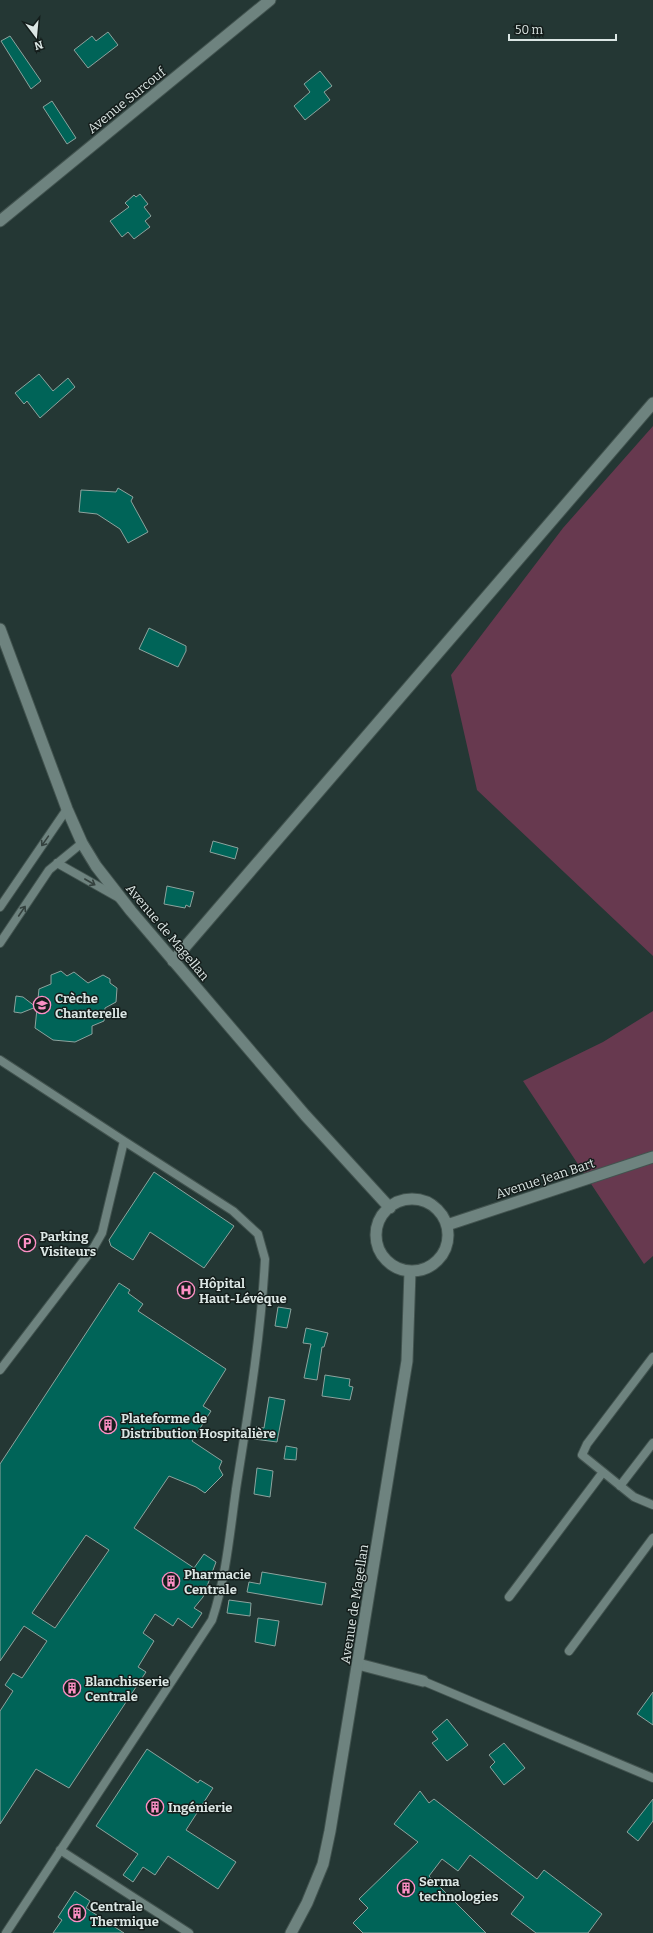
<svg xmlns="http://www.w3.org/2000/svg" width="653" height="1933" viewBox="0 0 653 1933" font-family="Bitter,serif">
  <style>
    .green { fill: #67394f }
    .building { fill: #006458; stroke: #8da39e; fill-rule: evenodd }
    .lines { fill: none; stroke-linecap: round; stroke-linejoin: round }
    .service-casing { stroke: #42534f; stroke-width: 10 }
    .minor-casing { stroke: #42534f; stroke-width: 13 }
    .tertiary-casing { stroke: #42534f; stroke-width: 13 }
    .service { stroke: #6e837f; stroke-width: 8 }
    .minor { stroke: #6e837f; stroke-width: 11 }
    .tertiary { stroke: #6e837f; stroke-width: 11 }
    .oneway { stroke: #34413e }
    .labels { text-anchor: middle; stroke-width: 3; stroke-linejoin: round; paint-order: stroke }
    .street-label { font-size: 13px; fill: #dbe6e4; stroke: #141d1b }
    .poi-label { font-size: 13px; font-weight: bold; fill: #dbe6e4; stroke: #141d1b; text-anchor: start }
  </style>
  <rect width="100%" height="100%" fill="#243734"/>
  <!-- green -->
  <path class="green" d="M653,426V956L477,790L451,675L563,528Z
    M653,1011V1256L644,1264L523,1081L603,1042Z"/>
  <!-- building -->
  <path class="building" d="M108,32L118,45L88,68L74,50L92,36L96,41Z
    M10,36L41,81L31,89L1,41Z
    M320,71L332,86L324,92L330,100L305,120L294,106L310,92L304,84Z
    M52,101L76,138L67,144L43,107Z
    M140,194L148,204L144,207L151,216L145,221L150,227L134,239L128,232L122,237L110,221L129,207L125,203L134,195L136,197Z
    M39,374L53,391L68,378L75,387L40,418L27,401L24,404L15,393Z
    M118,488L133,497L131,501L148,532L128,543L120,529L97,514L79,512L81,490L116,492Z
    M149,628L186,646V651L178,667L139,649Z
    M213,841L238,848L235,859L210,852Z
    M167,886L194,892L190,907L186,905L185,908L164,904Z
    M61,971L67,976L74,972L88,983L103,975L110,979V983L117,988L116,1002L105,1008L104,1021L92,1026V1034L75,1042L53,1040L35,1028L39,989L51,984V975Z
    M16,996L23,997L36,1007L21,1013L14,1012Z
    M154,1172L234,1226L204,1268L150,1232L133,1260L111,1246L109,1240Z
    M119,1283L130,1290L128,1293L143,1304L138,1311L226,1369L203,1406L211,1411L192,1441L222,1461L219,1468L223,1475L205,1493L196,1487L169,1476L134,1528L194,1568L204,1554L216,1562L203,1597L194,1608L202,1613L192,1628L178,1618L173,1626L155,1614L143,1633L154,1641L138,1667L146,1672L69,1788L36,1769L0,1824V1711L13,1691L5,1685L13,1673L22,1678L47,1641L24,1626L0,1661V1464ZM86,1535L109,1550L55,1628L32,1613Z
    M278,1307L291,1309L287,1328L275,1326Z
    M306,1328L328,1333L324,1347H322L317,1380L304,1378L311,1344L303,1343Z
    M325,1375L350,1379L349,1386L353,1387L350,1400L322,1396Z
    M269,1397L285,1400L277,1442L254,1439L256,1427L264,1428Z
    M286,1446L297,1448L296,1460L284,1459Z
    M257,1468L273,1471L270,1497L254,1494Z
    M262,1572L326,1583L322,1605L247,1592L249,1582L260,1584Z
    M229,1600L251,1603L250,1616L227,1613Z
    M258,1618L279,1621L275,1646L255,1642Z
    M653,1692V1725L637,1714Z
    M447,1719L468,1745L447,1761L432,1743L438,1739L432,1732Z
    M504,1743L525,1768L504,1785L490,1767L495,1762L489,1755Z
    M147,1749L198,1783L200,1780L213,1788L186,1830L236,1862L218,1889L168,1856L155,1875L143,1867L133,1882L123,1875L138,1854L96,1826Z
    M420,1791L429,1803L434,1799L537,1879L544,1870L602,1914L588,1933H536L511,1914L524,1897L470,1855L458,1871L442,1859L429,1876L486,1933H363L353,1923L368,1908L359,1899L418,1842L394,1824Z
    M653,1799V1821L638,1841L627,1832Z
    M75,1891L90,1901L86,1908L124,1933H53L62,1920L58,1917Z"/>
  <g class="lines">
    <defs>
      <path id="service" d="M57,863L119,898
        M0,907L67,809
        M0,943L49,870L82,843
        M0,1060L124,1141L102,1233L94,1247L0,1370
        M653,1357L587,1444L582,1455L634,1497L653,1505
        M620,1486L653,1443
        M509,1597L603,1472
        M569,1651L653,1538
        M423,1681L653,1778
        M60,1850L189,1933
        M6,1933L212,1620C226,1578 230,1532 236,1489C248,1413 261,1336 265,1259L258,1234L233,1211L124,1141"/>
      <path id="minor" d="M0,221L270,0
        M173,961L653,403
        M358,1664L423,1681"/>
      <path id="tertiary" d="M0,629L67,809L82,843L96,866L131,911L305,1115L390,1208
        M376 1235a36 36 0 1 1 72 0a36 36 0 1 1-72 0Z
        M447,1225L653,1157
        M291,1933L307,1903L323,1864L330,1831L407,1361L410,1271"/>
    </defs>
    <!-- service casing -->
    <use href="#service" class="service-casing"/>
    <!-- minor casing -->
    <use href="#minor" class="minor-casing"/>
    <!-- tertiary casing -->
    <use href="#tertiary" class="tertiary-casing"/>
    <!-- service -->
    <use href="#service" class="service"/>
    <!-- minor -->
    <use href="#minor" class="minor"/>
    <!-- tertiary -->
    <use href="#tertiary" class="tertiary"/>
  </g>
  <!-- one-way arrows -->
  <defs><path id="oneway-shaft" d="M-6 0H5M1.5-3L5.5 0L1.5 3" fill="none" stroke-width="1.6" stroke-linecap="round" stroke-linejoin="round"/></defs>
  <g class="oneway">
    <use href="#oneway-shaft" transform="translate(45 841) rotate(125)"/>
    <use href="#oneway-shaft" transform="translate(90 882) rotate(30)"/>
    <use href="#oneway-shaft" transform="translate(22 911) rotate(-56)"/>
  </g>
  <!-- icons -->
  <defs>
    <symbol id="school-ring" viewBox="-11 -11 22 22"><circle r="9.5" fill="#141d1b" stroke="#fb8fc4" stroke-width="1.5"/><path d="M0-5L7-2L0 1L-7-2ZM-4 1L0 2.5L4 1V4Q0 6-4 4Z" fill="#fb8fc4"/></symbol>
    <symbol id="parking-ring" viewBox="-11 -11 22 22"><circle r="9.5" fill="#141d1b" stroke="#fb8fc4" stroke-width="1.5"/><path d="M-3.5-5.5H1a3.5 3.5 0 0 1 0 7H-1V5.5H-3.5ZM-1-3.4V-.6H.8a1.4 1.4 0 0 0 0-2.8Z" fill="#fb8fc4"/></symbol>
    <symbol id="hospital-ring" viewBox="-11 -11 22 22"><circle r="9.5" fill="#141d1b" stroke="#fb8fc4" stroke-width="1.5"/><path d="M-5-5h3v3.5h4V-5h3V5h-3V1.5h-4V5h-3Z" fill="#fb8fc4"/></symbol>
    <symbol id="building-ring" viewBox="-11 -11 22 22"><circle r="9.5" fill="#141d1b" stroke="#fb8fc4" stroke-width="1.5"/><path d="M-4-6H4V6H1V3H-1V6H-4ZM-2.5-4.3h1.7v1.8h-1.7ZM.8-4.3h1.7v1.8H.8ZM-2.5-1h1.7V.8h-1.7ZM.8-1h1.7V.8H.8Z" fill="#fb8fc4"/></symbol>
  </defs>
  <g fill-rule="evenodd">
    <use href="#school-ring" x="32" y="995" width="20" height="20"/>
    <use href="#parking-ring" x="17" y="1233" width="20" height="20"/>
    <use href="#hospital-ring" x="176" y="1280" width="20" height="20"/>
    <use href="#building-ring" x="98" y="1415" width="20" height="20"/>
    <use href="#building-ring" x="161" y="1571" width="20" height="20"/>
    <use href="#building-ring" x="62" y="1678" width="20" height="20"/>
    <use href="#building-ring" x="145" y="1797" width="20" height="20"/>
    <use href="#building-ring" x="396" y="1878" width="20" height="20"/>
    <use href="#building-ring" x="67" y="1903" width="20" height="20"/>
  </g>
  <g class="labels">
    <!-- street labels -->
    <g class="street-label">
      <text transform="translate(126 100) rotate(-39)" y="5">Avenue Surcouf</text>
      <text transform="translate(168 932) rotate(50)" y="5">Avenue de Magellan</text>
      <text transform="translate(545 1178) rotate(-18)" y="5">Avenue Jean Bart</text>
      <text transform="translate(354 1604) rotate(-81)" y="5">Avenue de Magellan</text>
    </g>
    <!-- poi labels -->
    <g class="poi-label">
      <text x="55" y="1003">Crèche<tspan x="55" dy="15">Chanterelle</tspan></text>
      <text x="40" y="1241">Parking<tspan x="40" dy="15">Visiteurs</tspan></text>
      <text x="199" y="1288">Hôpital<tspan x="199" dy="15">Haut-Lévêque</tspan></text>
      <text x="121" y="1423">Plateforme de<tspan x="121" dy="15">Distribution Hospitalière</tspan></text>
      <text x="184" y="1579">Pharmacie<tspan x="184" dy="15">Centrale</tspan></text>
      <text x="85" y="1686">Blanchisserie<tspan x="85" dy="15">Centrale</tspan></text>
      <text x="168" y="1812">Ingénierie</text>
      <text x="419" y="1886">Serma<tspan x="419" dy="15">technologies</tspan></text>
      <text x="90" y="1911">Centrale<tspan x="90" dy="15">Thermique</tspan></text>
    </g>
  </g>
  <!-- north arrow -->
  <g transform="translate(36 36) rotate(164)" stroke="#141d1b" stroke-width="3" paint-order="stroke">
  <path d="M0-3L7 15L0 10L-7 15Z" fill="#dbe6e4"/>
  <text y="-6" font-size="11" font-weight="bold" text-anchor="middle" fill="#dbe6e4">N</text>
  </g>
  <!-- scale -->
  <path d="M509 34v6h107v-6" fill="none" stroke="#dbe6e4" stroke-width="2"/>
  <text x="515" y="34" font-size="12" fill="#dbe6e4" stroke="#141d1b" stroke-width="3" paint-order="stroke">50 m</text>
</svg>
